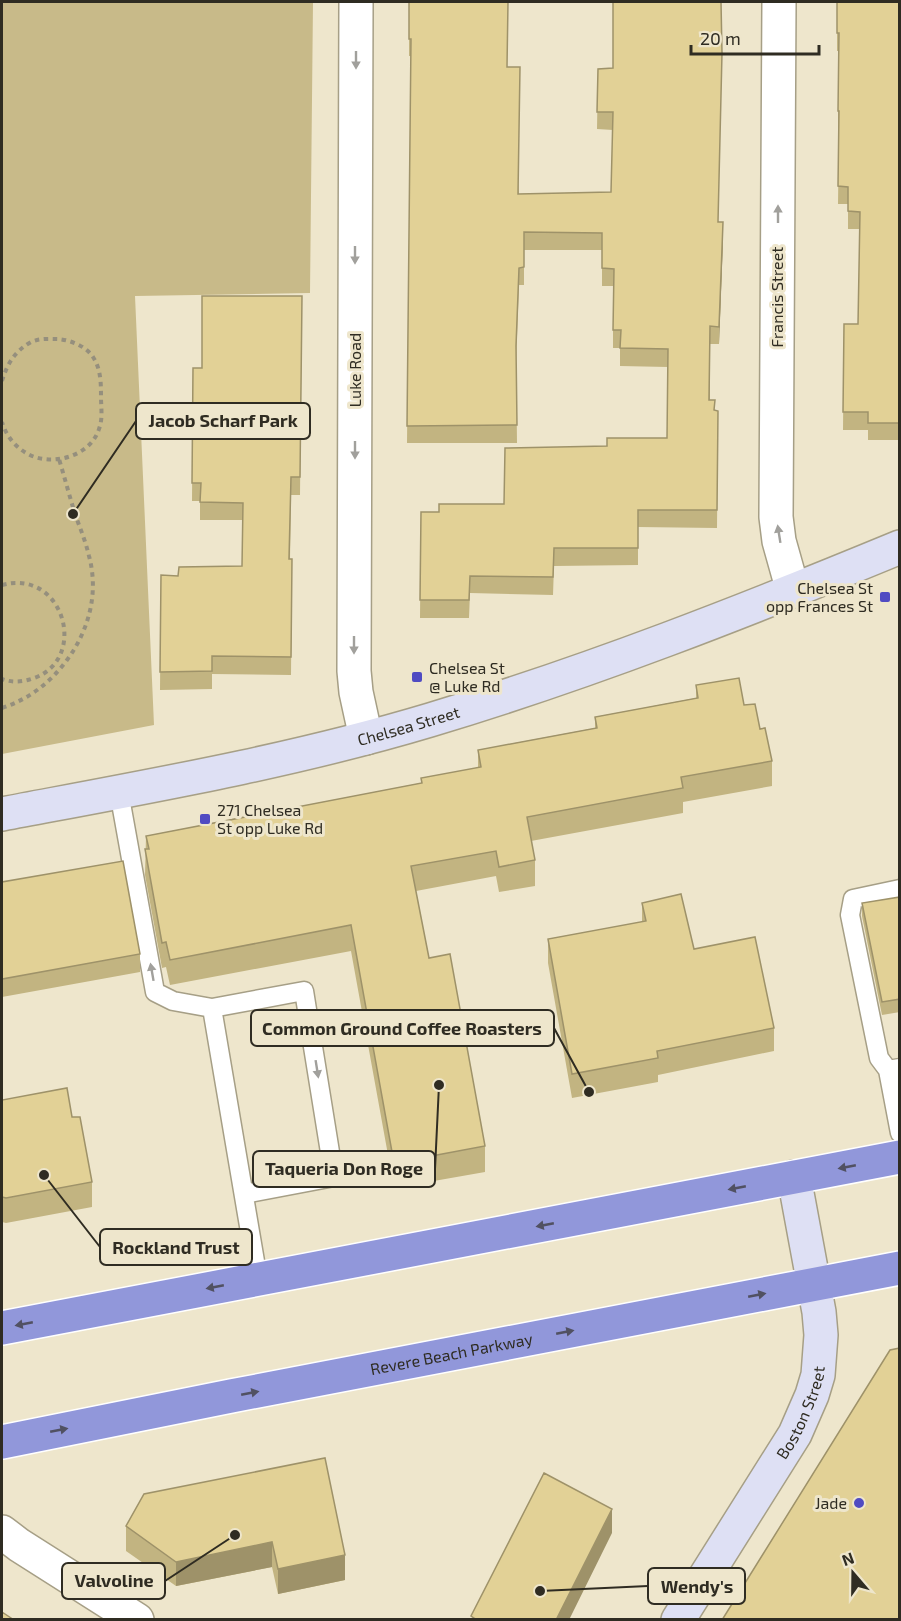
<svg xmlns="http://www.w3.org/2000/svg" width="901" height="1621" viewBox="0 0 901 1621" font-family="'Exo 2',sans-serif">
  <style>
    .green { fill: #c8ba89 }
    .lines { fill: none; stroke-linecap: round; stroke-linejoin: round }
    .lane-casing { stroke: #a69f86; stroke-width: 21 }
    .street-casing { stroke: #a69f86; stroke-width: 36 }
    .secondary-casing { stroke: #a69f86; stroke-width: 36 }
    .highway-casing { stroke: #fff; stroke-width: 36 }
    .path { stroke: #958f7d; stroke-width: 4; stroke-dasharray: 4.5 4.5; stroke-linecap: butt }
    .lane { stroke: #fff; stroke-width: 18 }
    .street { stroke: #fff; stroke-width: 33 }
    .secondary { stroke: #dee0f4; stroke-width: 33 }
    .highway { stroke: #9197da; stroke-width: 33 }
    .wall { fill: #c2b481 }
    .shaded-wall { fill: #9e9269 }
    .building { fill: #e2d196; stroke: #9e9269; stroke-width: 1.5 }
    .oneway { fill: #a1a09c }
    .oneway2 { fill: #515162 }
    .poi-dot { fill: #504bc2; stroke: #eee6cc; stroke-width: 2 }
    .labels { text-anchor: middle; stroke-width: 6; stroke-linejoin: round; paint-order: stroke }
    .street-label { font-size: 16px; fill: #2f2c22; stroke: #eee6cc }
    .poi-label { font-size: 16px; fill: #2f2c22; stroke: #eee6cc; text-anchor: end }
    .leader { fill: none; stroke: #2f2c22; stroke-width: 2 }
    .callout-dot { fill: #2f2c22; stroke: #eee6cc; stroke-width: 2 }
    .callout { fill: #eee6cc; stroke: #2f2c22; stroke-width: 2 }
    .callout-label { font-size: 18px; text-anchor: middle; font-weight: bold; fill: #2f2c22 }
  </style>
  <rect width="100%" height="100%" fill="#eee6cc"/>
  <!-- green -->
  <path class="green" d="M2,2H313L310,293L135,296L154,725L2,754Z"/>
  <g class="lines">
    <defs>
      <path id="lane" d="M119,792L155,992L173,1001L212,1008L304,991L334,1177L244,1194
        M212,1008L258,1279
        M900,1068L888,1070L900,1133
        M888,1070L879,1058L850,915L853,899L900,889"/>
      <path id="street" d="M356,2L354,671L356,692L366,738
        M779,2L776,517L779,541L793,591
        M2,1532L19,1545L137,1620"/>
      <g id="secondary">
        <path id="s1" d="M2,814C145,787 290,762 430,720C590,672 745,611 900,547"/>
        <path id="s2" d="M678,1620L795,1434L812,1395L818,1375L821,1335L819,1312L794,1177"/>
      </g>
      <g id="highway">
        <path d="M2,1328L900,1157"/>
        <path id="s3" d="M2,1442L231,1396L900,1268"/>
      </g>
    </defs>
    <!-- lane casing -->
    <use href="#lane" class="lane-casing"/>
    <!-- street casing -->
    <use href="#street" class="street-casing"/>
    <!-- secondary casing -->
    <use href="#secondary" class="secondary-casing"/>
    <!-- highway casing -->
    <use href="#highway" class="highway-casing"/>
    <!-- path -->
    <path class="path" d="M2,381C7,364 15,351 31,342C40,338 49,339 58,339C70,340 86,346 93,357C101,369 101,384 101,397C101,407 103,419 99,429C92,451 66,462 44,459C24,457 7,440 2,422
      M2,585C64,568 89,659 34,678C23,682 13,683 2,679
      M2,708C29,699 50,683 67,660C89,630 99,593 89,556C86,543 81,530 76,517C70,498 65,479 59,459"/>
    <!-- lane -->
    <use href="#lane" class="lane"/>
    <!-- street -->
    <use href="#street" class="street"/>
    <!-- secondary -->
    <use href="#secondary" class="secondary"/>
    <!-- highway -->
    <use href="#highway" class="highway"/>
  </g>
  <!-- wall -->
  <path class="wall" d="M409,2L507,67L519,194L611,192L613,130L597,129L598,69L719,222L723,239L719,344H710V400L715,410L718,411L717,528L638,527V565L554,566L553,595L470,593L469,618H420L421,512H439L504,504L607,446L667,438L668,367L620,366V348H613V286H602V250H524V285H519L516,362L517,443H407L411,56H409Z
    M837,2H900V440H868V430H843L844,324H858L860,229H848V204H838L839,128H838V111L839,51H837Z
    M302,296L300,495H291L290,559H292L291,675L212,674V689L160,690L161,575L178,576L242,566V520H200V501H192L193,368H202Z
    M696,685L744,705L760,729L772,761V786L683,802V813L531,841L535,860V886L499,892L496,876L416,891L429,958L485,1146V1172L394,1188L351,951L170,985L166,967L162,968L145,875L146,836L421,783V778L478,768V750L595,728V717L696,698Z
    M2,882L140,954V972L2,997Z
    M900,897V1012L882,1015L862,916V903Z
    M642,903L694,949L774,1028V1051L658,1075V1082L572,1098L548,963V939L642,922Z
    M2,1100L72,1117L92,1182V1207L6,1223L2,1222Z
    M325,1458L345,1580L278,1594L272,1567L176,1586L126,1551V1526Z"/>
  <!-- shaded-wall -->
  <path class="shaded-wall" d="M723,222V239L719,344V327Z
    M612,1509V1533L569,1620H556Z
    M272,1542V1567L176,1586V1562Z
    M345,1555V1580L278,1594V1569Z"/>
  <!-- building -->
  <path class="building" d="M409,2H508L507,67H520L518,194L611,192L613,112H597L598,69L613,68V2H721L722,53L718,222H723L719,327L710,326L709,400H715L714,410L718,411L717,510H638V548H554L553,577L470,576L469,600H420L421,512H439V504H504L505,448L607,446V438H667L668,349L620,348L621,330H613L614,269L602,268V233L524,232V267L519,268L516,346L517,425L407,426L411,39H409Z
    M837,2H900V423H868V412H843L844,324H858L860,212L848,211V187L838,186L839,111H838L839,33H837Z
    M202,296H302L300,477H291L289,559H292L291,657L212,656V671L160,672L161,575L178,576L179,567L242,566L243,503L200,502L201,483H192L193,368H202Z
    M739,678L744,705L755,704L760,729L765,728L772,761L681,777L683,788L527,817L535,860L499,867L496,851L411,866L429,958L450,954L485,1146L394,1163L351,925L170,960L166,942L162,943L145,849H149L146,836L422,783L421,778L481,767L478,750L597,728L595,717L698,698L696,685Z
    M123,861L140,954L2,979V882Z
    M681,894L694,949L755,937L774,1028L657,1051L658,1058L572,1074L548,939L646,921L642,903Z
    M900,897V999L882,1002L862,903Z
    M67,1088L72,1117H80L92,1182L6,1198L2,1197V1100Z
    M900,1348V1620H722L890,1350Z
    M325,1458L345,1555L278,1569L272,1542L176,1562L126,1526L144,1494Z
    M544,1473L612,1509L556,1620H477L471,1616Z
    M2,1612L14,1620H2Z"/>
  <!-- one-way arrows -->
  <defs><path id="oneway-solid" d="M-6-.8H1V-3.2L6.5 0L1 3.2V.8H-6Z" transform="scale(1.5)"/></defs>
  <g class="oneway">
    <use href="#oneway-solid" transform="translate(356 60) rotate(90)"/>
    <use href="#oneway-solid" transform="translate(778 214) rotate(-90)"/>
    <use href="#oneway-solid" transform="translate(355 255) rotate(90)"/>
    <use href="#oneway-solid" transform="translate(355 450) rotate(90)"/>
    <use href="#oneway-solid" transform="translate(779 534) rotate(-99)"/>
    <use href="#oneway-solid" transform="translate(354 645) rotate(90)"/>
    <use href="#oneway-solid" transform="translate(152 972) rotate(-100)"/>
    <use href="#oneway-solid" transform="translate(317 1069) rotate(81)"/>
  </g>
  <g class="oneway2">
    <use href="#oneway-solid" transform="translate(847 1167) rotate(169)"/>
    <use href="#oneway-solid" transform="translate(737 1188) rotate(169)"/>
    <use href="#oneway-solid" transform="translate(545 1225) rotate(169)"/>
    <use href="#oneway-solid" transform="translate(215 1287) rotate(169)"/>
    <use href="#oneway-solid" transform="translate(757 1295) rotate(-11)"/>
    <use href="#oneway-solid" transform="translate(24 1324) rotate(169)"/>
    <use href="#oneway-solid" transform="translate(565 1332) rotate(-11)"/>
    <use href="#oneway-solid" transform="translate(250 1393) rotate(-11)"/>
    <use href="#oneway-solid" transform="translate(59 1430) rotate(-11)"/>
  </g>
  <!-- markers -->
  <g class="poi-dot">
    <rect x="879" y="591" width="12" height="12" rx="3"/>
    <rect x="411" y="671" width="12" height="12" rx="3"/>
    <rect x="199" y="813" width="12" height="12" rx="3"/>
    <circle cx="859" cy="1503" r="6"/>
  </g>
  <g class="labels">
    <!-- street labels -->
    <g class="street-label">
      <text transform="translate(777 297) rotate(-90)" y="6">Francis Street</text>
      <text transform="translate(355 370) rotate(-90)" y="6">Luke Road</text>
      <text dy="6" stroke="none"><textPath href="#s1" startOffset="416">Chelsea Street</textPath></text>
      <text dy="6" stroke="none"><textPath href="#s3" startOffset="458">Revere Beach Parkway</textPath></text>
      <text dy="6" stroke="none"><textPath href="#s2" startOffset="242">Boston Street</textPath></text>
    </g>
    <!-- poi labels -->
    <g class="poi-label">
      <text x="873" y="594">Chelsea St<tspan x="873" dy="18">opp Frances St</tspan></text>
      <text x="429" y="674" text-anchor="start">Chelsea St<tspan x="429" dy="18">@ Luke Rd</tspan></text>
      <text x="217" y="816" text-anchor="start">271 Chelsea<tspan x="217" dy="18">St opp Luke Rd</tspan></text>
      <text x="847" y="1509">Jade</text>
    </g>
  </g>
  <!-- callouts -->
  <path class="leader" d="M73 514L136 421M589 1092L554 1028M439 1085L435 1169M44 1175L100 1247M235 1535L165 1581M540 1591L648 1586"/>
  <g class="callout-dot">
    <circle cx="73" cy="514" r="6"/>
    <circle cx="589" cy="1092" r="6"/>
    <circle cx="439" cy="1085" r="6"/>
    <circle cx="44" cy="1175" r="6"/>
    <circle cx="235" cy="1535" r="6"/>
    <circle cx="540" cy="1591" r="6"/>
  </g>
  <g class="callout">
    <rect x="136" y="403" width="174" height="36" rx="6"/>
    <rect x="251" y="1010" width="303" height="36" rx="6"/>
    <rect x="253" y="1151" width="182" height="36" rx="6"/>
    <rect x="100" y="1229" width="152" height="36" rx="6"/>
    <rect x="62" y="1563" width="103" height="36" rx="6"/>
    <rect x="648" y="1568" width="97" height="36" rx="6"/>
  </g>
  <g class="callout-label">
    <text x="223" y="427">Jacob Scharf Park</text>
    <text x="402" y="1035">Common Ground Coffee Roasters</text>
    <text x="344" y="1175">Taqueria Don Roge</text>
    <text x="176" y="1254">Rockland Trust</text>
    <text x="114" y="1587">Valvoline</text>
    <text x="697" y="1593">Wendy's</text>
  </g>
  <!-- border -->
  <rect width="901" height="1621" fill="none" stroke="#2f2c22" stroke-width="6"/>
  <!-- north arrow -->
  <g transform="translate(853 1573) rotate(340)" stroke="#eee6cc" stroke-width="4.5" paint-order="stroke">
  <path d="M0-4.5L10 22L0 15L-10 22Z" fill="#2f2c22"/>
  <text y="-9" font-size="16" font-weight="bold" text-anchor="middle" fill="#2f2c22">N</text>
  </g>
  <!-- scale -->
  <path d="M691 45v9h128v-9" fill="none" stroke="#2f2c22" stroke-width="3"/>
  <text x="700" y="45" font-size="18" fill="#2f2c22" stroke="#eee6cc" stroke-width="4.5" paint-order="stroke">20 m</text>
</svg>
